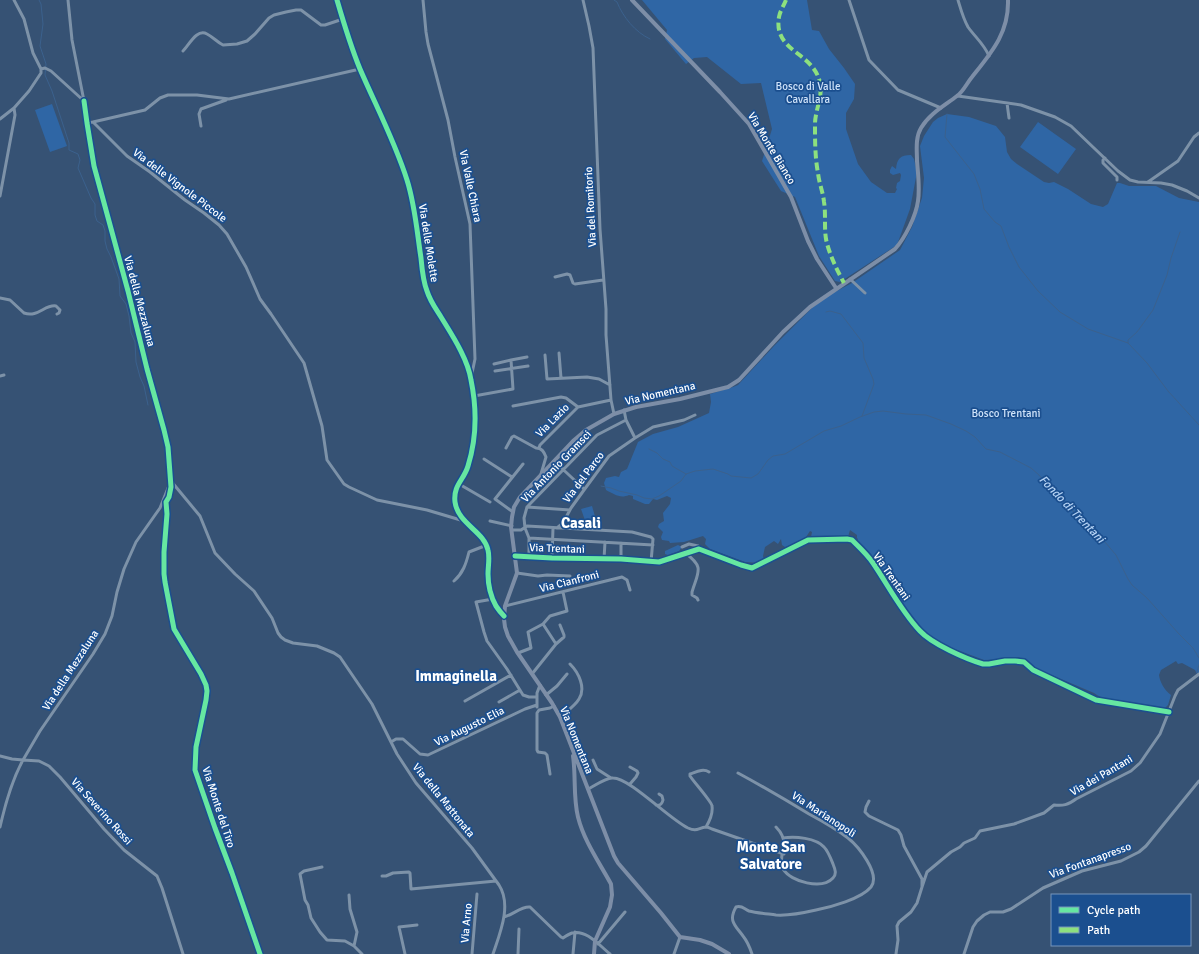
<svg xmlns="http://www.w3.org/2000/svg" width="1199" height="954" viewBox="0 0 1199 954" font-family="Signika,sans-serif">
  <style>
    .green { fill: #2f66a5 }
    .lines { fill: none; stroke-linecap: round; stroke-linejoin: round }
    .stream { stroke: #3b618d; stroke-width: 1 }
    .minor { stroke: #7d92a8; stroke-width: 3 }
    .major { stroke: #7d8ea7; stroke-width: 4 }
    .quiet { stroke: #8de07e; stroke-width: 4; stroke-dasharray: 8 4; stroke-linecap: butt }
    .cycleway-casing { stroke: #1b4f8f; stroke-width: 8 }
    .cycleway { stroke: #66e7a1; stroke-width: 5 }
    .labels { text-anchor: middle; stroke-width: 3.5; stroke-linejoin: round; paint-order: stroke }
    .park-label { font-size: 11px; fill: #cfe3fa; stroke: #1b4f8f }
    .street-label { font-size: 11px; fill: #fff; stroke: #1b4f8f }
    .water-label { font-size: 12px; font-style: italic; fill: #b5d3f5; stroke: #1b4f8f }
    .district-label { font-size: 15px; font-weight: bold; fill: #fff; stroke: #1b4f8f }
  </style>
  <rect width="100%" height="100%" fill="#365274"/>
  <!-- green -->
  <path class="green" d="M642,0H807L812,30L819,31L829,49L844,68L855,84L854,99L846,113V129L858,164L871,182L887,193H895L897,189L896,188L897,183L900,181L901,175L900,173L893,175L890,173V170L892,166L896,169C897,159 900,155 911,155L914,159L917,172L910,209L897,245L840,282L835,281L819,256L795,197L781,191L762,161L772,129L761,83L741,84L707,57L694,58L686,64L665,39L667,30Z
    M52,104L67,146L50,152L35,110Z
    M947,114L969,117L996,126L1005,137L1007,152L1011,159L1017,164L1044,182L1049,183L1054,182L1068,189L1091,204L1103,207L1108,204L1117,183H1120L1129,186H1156L1179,198L1199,202V673L1197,674L1195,670L1182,663L1178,664L1176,661L1161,670L1159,675C1160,682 1164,690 1171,695L1168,705L1165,708C1146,705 1108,704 1094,693L1035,668L1025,660L1018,657L1013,659L984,660L941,644L928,637L919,628L905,610L904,608L902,607L884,579L885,576H882L873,561L858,543L857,541L858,539L857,538V535L850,530L848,537C836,537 823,540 811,537L812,532L810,531L804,540L790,546L785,547L782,545L781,539L778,544L774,541L765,547L763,556L764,560L759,563L745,562L710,549L705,544L706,539L703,536L684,542L670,543L669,541L662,540L661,537L663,532L658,527L659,524L664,521L663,513L670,504L671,498L667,496L657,500L653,499L649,504H645L633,499V496L629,495C620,499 614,494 606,490L604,483L606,478L615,476L619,477L621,472L627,469L638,442L653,434L678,427L709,413L711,402L710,394L733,387L738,385L774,346L813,307L833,293L852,283L900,250L912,227L922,198L924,178L920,146L924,136L933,122L938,118Z
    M1038,122L1076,149L1058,174L1020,147Z
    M592,506L597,523L587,526L581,509Z
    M678,545L682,547L679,551L668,555L665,554V551Z"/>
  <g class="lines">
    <!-- stream -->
    <path class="stream" d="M39,0L41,4L43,24L40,46L46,64L45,75L52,91L69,143V150L78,154L80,160L78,168L91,198L95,204V215L97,221L103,225L105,231V241L107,249L111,257L119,279L120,296L126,304L129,316L131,333L135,342L136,362L140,377L144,386L148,405
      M614,0L617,2C623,17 635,32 650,39
      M947,114L945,137L974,174L980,189L984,209L995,222L1001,226L1009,247L1019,267L1038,291L1060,312L1088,329L1128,343
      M1180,232L1171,258L1167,275L1153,310L1137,332L1128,340V343L1147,363L1168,391L1199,425
      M826,312L830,311L841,314L863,343L864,358L873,379L874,384L862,416
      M649,449L657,453L663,459L670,462L672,466L686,474
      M601,486L611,488L619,491L637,495L644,498L652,499L659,496L681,481L686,474L695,471L713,469L728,474L731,476L751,478L758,474L768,460L773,456L785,454L824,431L841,426L860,417L874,412L883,411L906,414L926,415L951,424L966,431L975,437L986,449L1000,452L1031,468L1039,475L1050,488L1079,517L1093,528L1116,555L1128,579L1132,585L1147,598L1179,634L1193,648L1199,658
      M1198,674L1197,672L1199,665"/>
    <!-- minor -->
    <path class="minor" d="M337,0C344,24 351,47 360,69C376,106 395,142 407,180C415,205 417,232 421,258C422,269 423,281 427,291C430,301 436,309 441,317C452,335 468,359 471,380C477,409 477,437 468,466C464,480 453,485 455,502C458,524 484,531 488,550C490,558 488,566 488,574C488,584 491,597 496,606C498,609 501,613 504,616
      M423,0L426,32L428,44L448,120L455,157L470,224L475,359L471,378
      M583,0L589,26L593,48L600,229L606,309V335L611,400L614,414
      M849,0L869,60L898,90L941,108
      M958,0C961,10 963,18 968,27C975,37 984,44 989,56
      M183,51C189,45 197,28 207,34C213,37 217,42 223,45L237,44L247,41L255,34L269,18L274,15L286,12L296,10H301L321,25H325L343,19
      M41,69L45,68L51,71L84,101L72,40L68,0
      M958,96L1021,105L1055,117L1071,126L1118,171L1130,180L1138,182L1161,183L1172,185L1187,191L1199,198
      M84,101L87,123L94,166L128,291L147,369L164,430L168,447L171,487L169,497L166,502L167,514L164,552V574L165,582L174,629L201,674L206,685L207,691L206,700L196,747L195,770L215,828L232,873L260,954
      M1007,103L1009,118
      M0,119L14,108L29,91L41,73V69L33,53L24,19L14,0
      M93,122L145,110L160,98L168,95H197L229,99L360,69
      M87,123L93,122L127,156L150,172L185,200L204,213L219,225L227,234L246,267L260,299L271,314L304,363L322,426L327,460L344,484L349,487L377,500L427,510L464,521
      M201,126L199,114L201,109L226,100
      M1105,158L1103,160V163L1117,177V180
      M1148,182L1178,161L1194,137L1199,133
      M0,196L15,115L14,108
      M555,277L567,274L570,275L573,283L575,284L603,280
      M850,279L865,293
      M0,298L10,300L24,313C38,318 45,304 56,306L60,310L59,313L57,314
      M559,353L561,378
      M545,355L547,379L587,377L599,379L610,385
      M511,360L527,357
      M495,371L528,366
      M0,376L4,375
      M474,396L513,389L511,360L494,364
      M513,406L561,397L566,398L578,407
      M624,410L626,420L635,438
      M506,448L512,437L514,436L536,448C542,448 544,452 546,457L541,474
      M539,448L540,445L578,407L611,400
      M484,459L512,477
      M554,461L584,489
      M171,481L200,516L215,553L235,574L254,591L272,618L278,633L281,637L285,640L293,643L317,646L334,653L340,657L372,704L397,754L416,783L472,848L499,885C512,905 500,933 493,954
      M459,484L490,502
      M527,507L570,510
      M513,512L495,499L523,464
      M490,521L512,526
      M557,528L563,523L571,508L584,490L609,456L635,438L653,427L684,420L695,415
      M512,530H521L527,526L632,532L651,537L653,539L651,562
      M529,538L653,545
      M682,547L689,544L698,546L699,549
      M685,553C705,567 698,572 692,592V595L697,598L698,600
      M515,556L552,558L621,559L659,562L699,549L741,565L752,568L808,540L847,539L852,540C859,547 867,554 873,563C888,585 901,611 920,631C932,644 966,659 983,664H989L1005,661H1015L1024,662L1033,670L1096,700L1169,712
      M529,557V538L525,528L524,518L527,507L597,435L626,420
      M552,558L553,528
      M604,559L605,542
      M621,559V543
      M517,573L538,576L547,575L570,576
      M454,581C463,573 466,564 469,552L487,545
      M493,599L476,602L484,632L487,641L507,669L523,695L529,697H537
      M505,606L622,577L627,580L630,590
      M556,644L543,624L550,616L567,611L563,592
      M518,653L531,648L528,632L543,624
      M532,674L556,644L564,637V635L560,625
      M546,695L557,686L567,674
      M465,701L511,675
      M499,702L520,690
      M537,707V693L540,685
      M560,717C566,712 575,706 579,699C586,688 579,673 570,664
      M391,742L396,739H403L420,754L428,755L525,709L537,705
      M0,756L12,759L23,760C12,780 5,805 0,827
      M23,760L40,731L93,654L105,634L112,616L117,592L124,569L136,542L160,508L170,483
      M23,760L39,761L49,766L60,777L104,829L124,850L157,876L162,888L183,954
      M593,760L597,769L611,778
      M738,773C762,786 786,800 809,814C822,821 836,829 848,838C858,846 881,874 871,887C861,899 831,907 816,910C803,913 789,916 776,915C769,914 756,913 749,911C744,909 742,905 736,907C728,921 735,925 743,936C747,941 750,948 752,954
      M550,774L547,755L545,753L538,752L537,750V713L539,710L550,708L554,706
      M630,784L636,777L638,773L637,771L630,767
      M588,789C594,786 607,777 613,778C630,778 669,819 688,828C697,832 698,828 706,827C708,827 710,828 712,829L784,854
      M869,801L866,807L865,812L869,816L898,830L901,835L904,846L922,879V887L917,903L911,912L899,922L897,926L898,940L896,954
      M656,805C660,806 662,804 663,800L662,796L659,794
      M706,827C709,822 713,813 712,806C712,802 693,781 690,776V774C696,772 703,768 709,772
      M776,827C784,835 786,844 783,854
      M782,854C782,858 780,864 783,869C791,882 822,890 833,878C837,874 835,869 833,864C831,859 828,851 824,847C816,838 795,836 783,838
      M322,867L304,871L300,874L305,900L308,905L311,918L320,932L327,940L345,941L354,946L362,954
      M382,876H386L393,873L409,872L410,873L411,889L496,881
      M922,887L927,872L951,852L960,847L964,843L975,838L980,831L1014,824L1044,813L1054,805C1063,806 1068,805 1076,799L1131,771L1140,763L1160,734L1175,696L1178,690L1199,674
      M349,895L350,909L357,932L354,946
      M504,917C513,915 521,906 530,907L561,937L563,938C566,936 569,934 572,933C586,929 600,946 610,954
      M598,944L625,912
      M405,954L399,927L417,925
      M472,954L477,894
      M518,954L519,929
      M573,954L575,932
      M674,954L680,937
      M964,954L973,927L977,921L984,915L990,912H1003L1011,909L1043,888L1082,871L1121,861L1139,852L1146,846L1199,781"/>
    <!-- major -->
    <path class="major" d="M632,0L720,92L749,124L791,197L808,241L817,259L836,288
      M573,756C576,776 573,797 578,817C584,841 599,862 611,884L612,895L610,907L595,941L594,954
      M729,954L712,944L700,940L680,937L661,913L618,863L614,856L560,717L552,703L517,652L508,636L505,627L504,619L505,606L517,573L511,527L512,517L514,507L520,497L573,441L586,430L614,414L636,407L680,399L728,387L739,380L783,332L810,307L895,249C905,238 916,216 918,201C920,188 918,174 917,161C917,151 915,138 921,128C929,114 944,106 957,96C963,92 967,83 972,77C991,53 1009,33 1008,0"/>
    <!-- quiet -->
    <path class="quiet" d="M786,0C784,5 780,11 779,17C773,52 814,52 820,83C823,97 815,110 815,124C815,141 815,157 818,173C819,183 823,192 824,202C826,214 824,227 826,239C829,254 837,270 844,283"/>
    <defs>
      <path id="cycleway" d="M337,0C344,24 351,47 360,69C376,106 395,142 407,180C415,205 417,232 421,258C422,269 423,281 427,291C430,301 436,309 441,317C452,335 468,359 471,380C477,409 477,437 468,466C464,480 453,485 455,502C458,524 484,531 488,550C490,558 488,566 488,574C488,584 491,597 496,606C498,609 501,613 504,616
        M84,101L87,123L94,166L128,291L147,369L164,430L168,447L171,487L169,497L166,502L167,514L164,552V574L165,582L174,629L201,674L206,685L207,691L206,700L196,747L195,770L215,828L232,873L260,954
        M515,556L552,558L621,559L659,562L699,549L741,565L752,568L808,540L847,539L852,540C859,547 867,554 873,563C888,585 901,611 920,631C932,644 966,659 983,664H989L1005,661H1015L1024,662L1033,670L1096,700L1169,712"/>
    </defs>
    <!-- cycleway casing -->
    <use href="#cycleway" class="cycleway-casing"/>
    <!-- cycleway -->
    <use href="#cycleway" class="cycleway"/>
  </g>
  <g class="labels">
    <!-- park labels -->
    <g class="park-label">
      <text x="808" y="90">Bosco di Valle<tspan x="808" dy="13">Cavallara</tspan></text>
      <text x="1006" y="417">Bosco Trentani</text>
    </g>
    <!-- street labels -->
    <g class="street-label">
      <text transform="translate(772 148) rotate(59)" y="4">Via Monte Bianco</text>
      <text transform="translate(180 185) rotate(37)" y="4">Via delle Vignole Piccole</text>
      <text transform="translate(471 186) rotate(78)" y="4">Via Valle Chiara</text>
      <text transform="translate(590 207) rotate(-93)" y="4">Via del Romitorio</text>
      <text transform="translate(429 243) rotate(81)" y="4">Via delle Molette</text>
      <text transform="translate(140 301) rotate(75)" y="4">Via della Mezzaluna</text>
      <text transform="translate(660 393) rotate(-13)" y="4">Via Nomentana</text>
      <text transform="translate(552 420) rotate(-45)" y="4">Via Lazio</text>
      <text transform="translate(556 466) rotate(-46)" y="4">Via Antonio Gramsci</text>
      <text transform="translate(583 477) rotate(-53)" y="4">Via del Parco</text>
      <text transform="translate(557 548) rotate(2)" y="4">Via Trentani</text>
      <text transform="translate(892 576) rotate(55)" y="4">Via Trentani</text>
      <text transform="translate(569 581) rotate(-14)" y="4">Via Cianfroni</text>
      <text transform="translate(70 670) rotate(-57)" y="4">Via della Mezzaluna</text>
      <text transform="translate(469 726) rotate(-26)" y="4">Via Augusto Elia</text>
      <text transform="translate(577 740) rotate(68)" y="4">Via Nomentana</text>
      <text transform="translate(1101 775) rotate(-30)" y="4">Via dei Pantani</text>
      <text transform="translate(444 800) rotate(51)" y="4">Via della Mattonata</text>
      <text transform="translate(219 807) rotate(72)" y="4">Via Monte del Tiro</text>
      <text transform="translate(102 811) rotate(48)" y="4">Via Severino Rossi</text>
      <text transform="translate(824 814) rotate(33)" y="4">Via Marianopoli</text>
      <text transform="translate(1090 860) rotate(-20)" y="4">Via Fontanapresso</text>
      <text transform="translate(466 923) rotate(-85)" y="4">Via Arno</text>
    </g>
    <!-- water labels -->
    <g class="water-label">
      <text transform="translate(1072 509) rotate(46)" y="4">Fondo di Trentani</text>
    </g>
    <!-- district labels -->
    <g class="district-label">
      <text x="581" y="528">Casali</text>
      <text x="456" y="681">Immaginella</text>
      <text x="771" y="852">Monte San<tspan x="771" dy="17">Salvatore</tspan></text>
    </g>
  </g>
  <!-- legend -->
  <rect x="1051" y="894" width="140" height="52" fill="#1b4f8f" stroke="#7695bc"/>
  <rect x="1059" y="907" width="20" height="6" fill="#66e7a1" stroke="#7695bc"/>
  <text x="1087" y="914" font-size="12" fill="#ffffff">Cycle path</text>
  <rect x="1059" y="927" width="20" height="6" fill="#8de07e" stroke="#7695bc"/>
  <text x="1087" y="934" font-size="12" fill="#ffffff">Path</text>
</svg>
